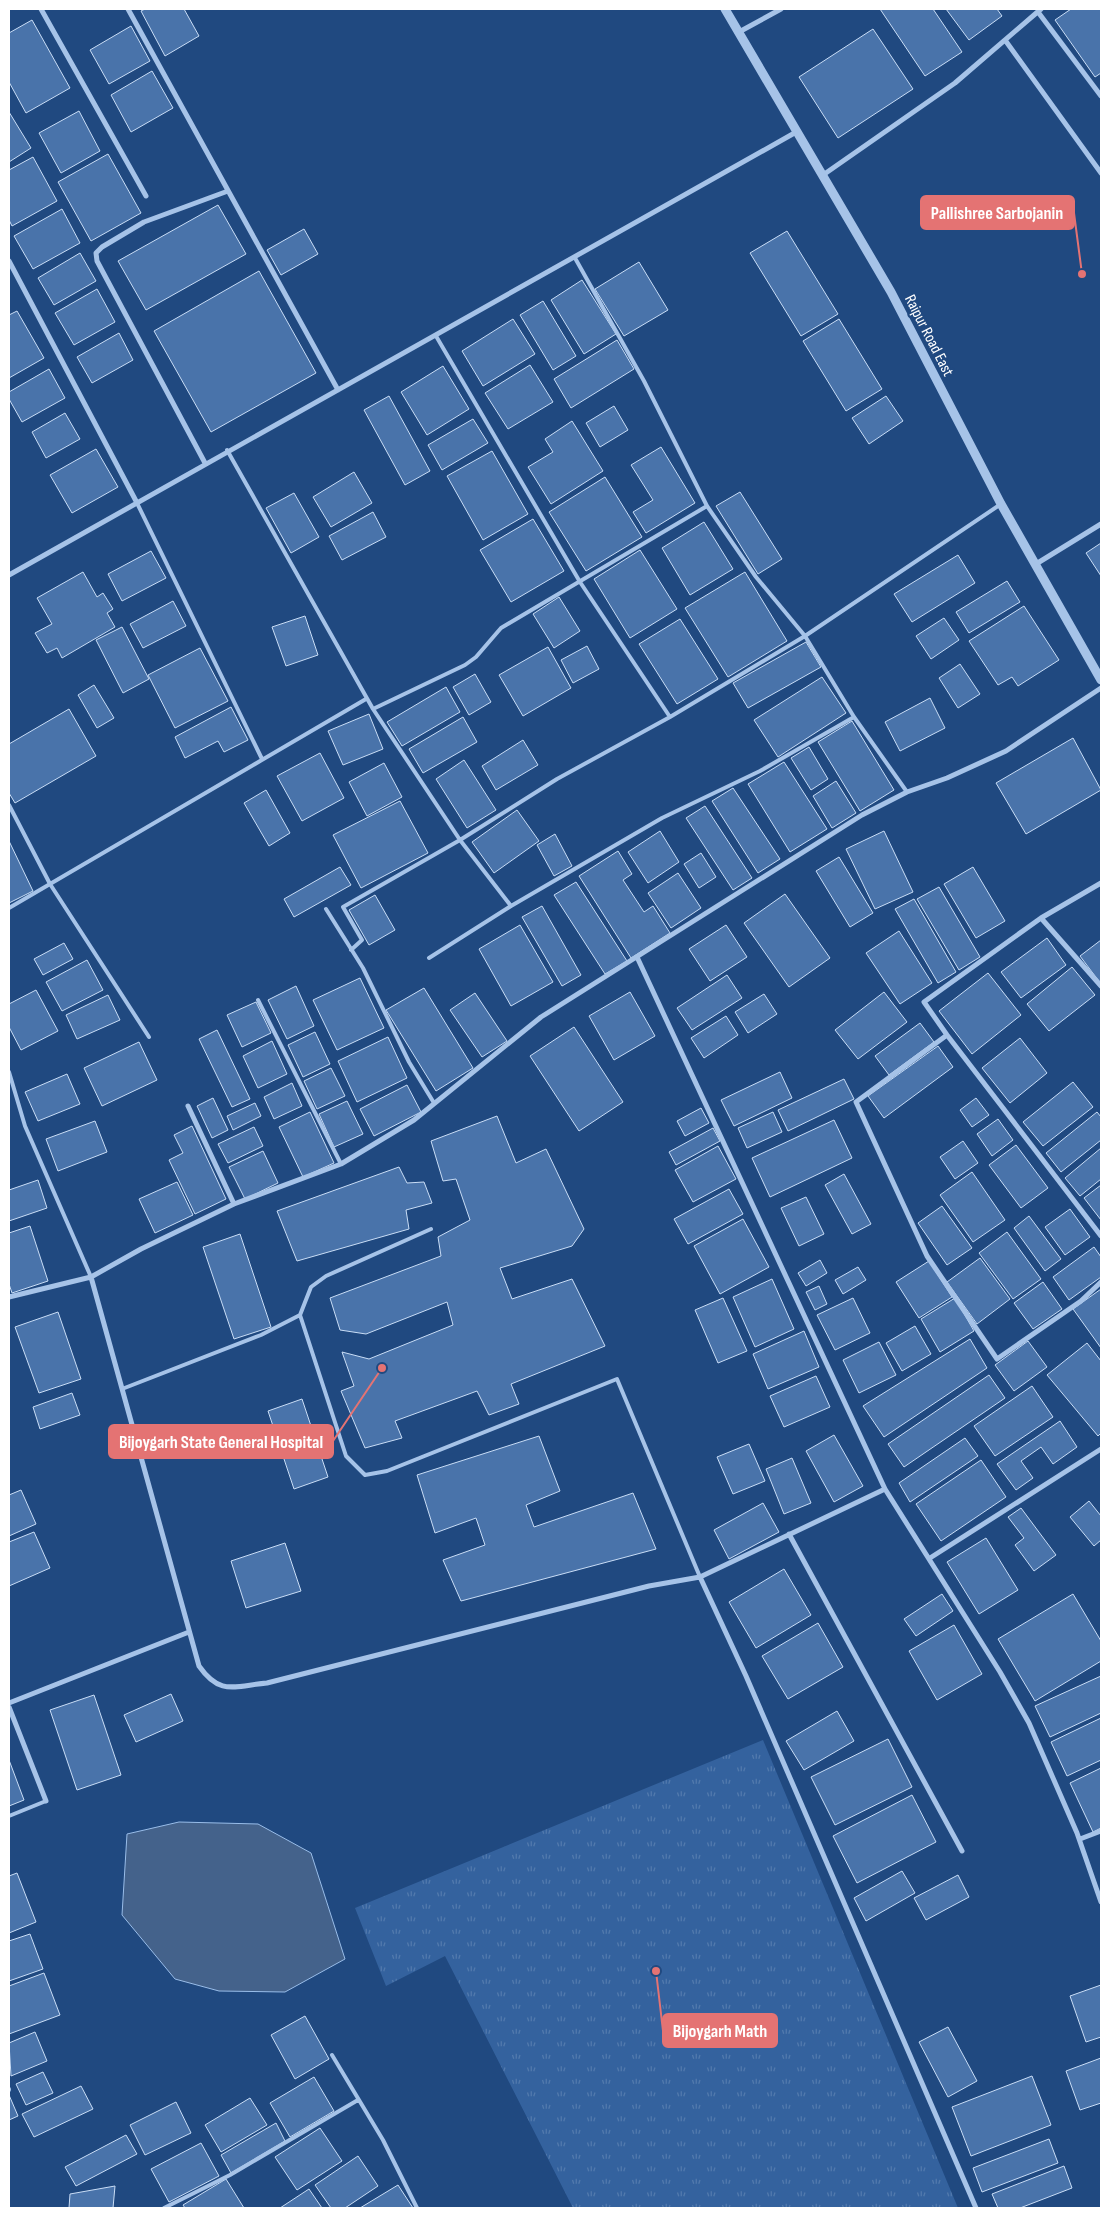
<svg xmlns="http://www.w3.org/2000/svg" width="1110" height="2217" viewBox="0 0 1110 2217" font-family="'Sofia Sans Condensed',sans-serif">
  <style>
    .park { fill: url(#park-tufts) }
    .water { fill: #44628b; stroke: #99bde9 }
    .building { fill: #4973aa; stroke: #c9ddf6 }
    .lines { fill: none; stroke-linecap: round; stroke-linejoin: round }
    .service { stroke: #a6c3e8; stroke-width: 4 }
    .minor { stroke: #a6c3e8; stroke-width: 5 }
    .tertiary { stroke: #a6c3e8; stroke-width: 9 }
    .labels { text-anchor: middle; stroke-width: 4.5; stroke-linejoin: round; paint-order: stroke }
    .street-label { font-size: 16px; fill: #fff; stroke: #204980 }
    .leader { fill: none; stroke: #e47373; stroke-width: 2 }
    .callout-dot { fill: #e47373; stroke: #204980; stroke-width: 2 }
    .callout { fill: #e47373; stroke: #e47373; stroke-width: 2 }
    .callout-label { font-size: 18px; text-anchor: middle; font-weight: bold; fill: #fff }
  </style>
  <defs>
    <pattern id="park-tufts" width="24" height="20" patternUnits="userSpaceOnUse" patternTransform="scale(1.25)"><rect width="24" height="20" fill="#34629e"/><path d="M3 7l-1-3M5 7V3M7 7l1-3M15 17l-1-3M17 17v-4M19 17l1-3" fill="none" stroke="#527aad"/></pattern>
  </defs>
  <rect width="100%" height="100%" fill="#204980"/>
  <!-- park -->
  <path class="park" d="M763,1740L958,2208H573L445,1956L386,1986L355,1908Z"/>
  <!-- water -->
  <path class="water" d="M179,1822L258,1824L311,1853L345,1959L285,1992L219,1991L175,1979L122,1915L127,1834Z"/>
  <!-- building -->
  <path class="building" d="M145,9H184L199,36L165,56L141,11Z
    M880,9H933L962,52L925,76Z
    M946,9H997L1002,16L969,40Z
    M1071,9H1101V73L1095,77L1055,20Z
    M32,20L70,88L26,113L9,82V33Z
    M131,26L150,61L109,84L90,50Z
    M873,29L913,89L838,138L799,77Z
    M152,71L173,108L131,132L111,95Z
    M79,111L100,151L61,173L39,133Z
    M9,112L31,148L9,162Z
    M108,154L141,213L91,241L58,182Z
    M33,157L57,201L12,226L9,220V170Z
    M218,205L246,254L146,310L118,261Z
    M62,209L80,243L33,269L14,236Z
    M304,229L318,254L281,275L267,250Z
    M787,231L838,314L801,336L750,253Z
    M80,253L96,281L54,305L38,278Z
    M639,262L668,310L624,336L595,289Z
    M259,271L316,373L211,432L154,331Z
    M582,280L616,334L584,354L551,300Z
    M97,289L115,322L74,345L55,313Z
    M543,301L576,356L553,370L520,315Z
    M17,311L44,358L9,378V315Z
    M513,319L535,354L483,386L462,351Z
    M839,319L882,389L846,411L803,341Z
    M119,333L133,360L92,383L77,357Z
    M617,340L634,369L571,408L554,379Z
    M530,365L553,402L508,429L485,393Z
    M443,366L469,409L427,435L401,392Z
    M49,369L65,398L22,422L9,399V392Z
    M389,396L430,471L405,485L364,410Z
    M886,396L903,421L869,444L852,418Z
    M614,406L628,430L600,447L586,423Z
    M65,413L80,439L46,458L32,432Z
    M473,419L488,443L442,470L428,445Z
    M572,421L603,471L551,504L528,467L553,452L545,439Z
    M661,447L695,503L646,533L633,512L653,500L631,465Z
    M96,449L118,487L72,513L50,475Z
    M492,451L528,514L483,540L447,476Z
    M354,472L372,503L331,527L313,497Z
    M605,477L642,537L586,571L549,512Z
    M740,492L782,559L758,574L716,506Z
    M294,493L319,537L291,553L266,508Z
    M373,512L386,537L342,560L329,536Z
    M533,519L564,571L511,602L480,550Z
    M704,522L733,569L690,595L662,548Z
    M1101,543V576L1086,553Z
    M640,550L677,609L630,638L594,579Z
    M151,551L166,578L122,601L108,574Z
    M958,555L975,583L912,622L894,594Z
    M83,572L97,597L103,593L113,609L107,613L115,627L62,658L57,648L47,653L35,633L52,624L37,598Z
    M745,572L787,641L728,677L685,608Z
    M1007,581L1020,602L969,633L956,612Z
    M559,597L580,631L554,648L533,614Z
    M173,601L186,626L143,648L130,624Z
    M1024,606L1059,660L1018,686L1012,677L998,685L969,641Z
    M305,616L318,655L286,666L272,627Z
    M944,618L959,640L931,659L916,636Z
    M680,619L718,679L677,704L639,644Z
    M122,627L149,679L123,693L96,640Z
    M806,642L821,667L748,708L733,683Z
    M587,646L599,669L573,683L561,660Z
    M548,647L571,688L523,716L499,675Z
    M200,648L228,701L175,728L148,675Z
    M960,664L980,694L958,708L939,678Z
    M475,674L491,702L469,715L453,687Z
    M822,677L846,713L778,757L754,720Z
    M94,685L114,718L97,728L78,695Z
    M446,687L460,712L402,746L387,722Z
    M930,698L945,728L900,751L885,722Z
    M231,707L248,740L224,752L218,741L185,758L175,737Z
    M69,709L96,756L15,803L9,793V744Z
    M369,714L383,749L343,765L328,731Z
    M463,717L477,742L423,773L409,749Z
    M852,721L894,790L860,811L818,742Z
    M1073,738L1101,790L1026,834L996,783Z
    M523,740L538,765L496,790L482,766Z
    M809,747L828,779L811,790L791,758Z
    M320,753L344,798L302,821L277,776Z
    M464,760L496,810L467,828L436,779Z
    M784,762L827,829L790,852L748,784Z
    M384,763L402,797L367,816L349,782Z
    M836,781L856,813L832,828L813,796Z
    M733,788L780,859L758,873L712,801Z
    M266,790L290,833L269,846L244,803Z
    M400,801L428,853L361,888L333,835Z
    M705,806L752,878L733,890L686,818Z
    M517,810L539,841L494,873L472,842Z
    M660,831L679,862L648,883L628,852Z
    M884,831L913,892L875,909L846,849Z
    M555,834L572,866L554,876L537,845Z
    M9,841L33,891L9,903Z
    M618,851L632,874L623,880L644,912L653,906L670,933L631,958L579,876Z
    M701,853L716,877L699,888L684,864Z
    M839,857L873,913L850,927L816,871Z
    M340,867L351,885L294,917L284,899Z
    M973,867L1005,921L976,938L944,884Z
    M678,873L701,908L671,928L648,893Z
    M576,882L627,961L605,974L554,895Z
    M939,887L980,957L959,970L917,899Z
    M785,894L830,958L789,987L744,923Z
    M375,895L395,930L369,945L349,910Z
    M914,899L956,972L938,983L895,909Z
    M542,906L581,975L562,986L522,917Z
    M520,925L553,982L511,1006L479,949Z
    M726,925L747,957L710,981L689,949Z
    M899,931L932,983L900,1004L866,953Z
    M1047,938L1066,965L1021,998L1001,972Z
    M1101,940V984L1080,956Z
    M64,943L73,959L43,975L34,959Z
    M87,960L103,990L62,1011L46,982Z
    M1072,967L1095,995L1049,1031L1027,1004Z
    M988,973L1021,1015L972,1054L939,1011Z
    M727,975L742,998L692,1030L677,1008Z
    M360,978L384,1028L337,1050L313,1000Z
    M296,986L314,1026L287,1039L268,1000Z
    M424,988L473,1068L436,1091L386,1010Z
    M36,990L58,1031L21,1050L9,1027V1004Z
    M630,992L655,1036L614,1060L589,1016Z
    M884,992L907,1022L858,1059L835,1030Z
    M475,993L507,1041L482,1057L450,1010Z
    M764,994L777,1014L748,1033L735,1012Z
    M108,995L120,1020L77,1039L66,1015Z
    M256,1002L271,1033L242,1047L227,1015Z
    M726,1016L738,1035L704,1058L691,1038Z
    M920,1023L934,1042L889,1075L875,1056Z
    M574,1027L623,1102L579,1131L530,1056Z
    M217,1030L250,1099L232,1107L199,1039Z
    M315,1032L330,1064L303,1077L288,1045Z
    M388,1037L407,1078L357,1102L338,1061Z
    M1020,1038L1047,1073L1010,1103L982,1068Z
    M272,1041L287,1074L258,1088L243,1056Z
    M139,1042L157,1080L102,1106L84,1068Z
    M938,1046L953,1067L884,1118L868,1096Z
    M331,1068L345,1096L317,1109L304,1081Z
    M780,1072L792,1098L734,1126L721,1100Z
    M67,1074L80,1104L38,1121L25,1092Z
    M844,1079L854,1099L788,1131L778,1110Z
    M1073,1082L1093,1107L1043,1146L1023,1122Z
    M292,1083L302,1106L274,1119L264,1097Z
    M407,1085L421,1112L374,1136L360,1109Z
    M213,1098L228,1130L212,1138L197,1106Z
    M976,1098L989,1115L972,1127L960,1110Z
    M347,1101L363,1134L334,1147L319,1114Z
    M255,1103L261,1116L233,1130L227,1116Z
    M701,1108L709,1123L685,1136L677,1121Z
    M310,1112L334,1163L303,1177L279,1127Z
    M773,1112L782,1132L747,1148L738,1128Z
    M1097,1112L1101,1117V1140L1061,1172L1046,1153Z
    M497,1116L516,1163L546,1149L584,1229L572,1246L500,1268L512,1299L572,1279L605,1346L511,1384L519,1404L489,1415L477,1391L395,1421L402,1438L365,1448L341,1391L354,1386L342,1352L369,1359L453,1325L447,1302L366,1334L340,1330L330,1298L441,1256L438,1237L470,1220L456,1179L443,1181L431,1141Z
    M998,1119L1013,1140L992,1156L977,1134Z
    M834,1120L852,1158L770,1197L752,1158Z
    M95,1121L107,1152L58,1171L46,1139Z
    M192,1126L226,1199L195,1214L169,1160L183,1153L174,1135Z
    M254,1127L263,1146L228,1163L218,1144Z
    M713,1128L720,1141L676,1165L669,1152Z
    M963,1141L978,1163L955,1179L940,1157Z
    M1016,1145L1048,1188L1021,1208L989,1165Z
    M718,1146L736,1179L693,1202L675,1170Z
    M1101,1148V1179L1080,1196L1065,1178Z
    M263,1151L278,1183L245,1199L229,1167Z
    M399,1167L407,1183L424,1182L432,1203L406,1210L409,1229L297,1261L277,1211Z
    M972,1172L1005,1220L973,1242L940,1195Z
    M844,1174L871,1224L852,1234L825,1185Z
    M38,1180L47,1208L9,1221V1190Z
    M177,1182L193,1215L155,1233L139,1199Z
    M1101,1185V1220L1084,1198Z
    M729,1189L743,1214L688,1244L674,1219Z
    M806,1197L824,1234L799,1246L781,1208Z
    M942,1206L972,1248L947,1265L918,1223Z
    M1070,1209L1090,1237L1065,1255L1045,1227Z
    M1029,1216L1061,1259L1045,1271L1014,1228Z
    M743,1219L769,1267L720,1294L694,1246Z
    M30,1226L48,1281L12,1293L9,1284V1233Z
    M1007,1232L1041,1279L1013,1299L979,1253Z
    M240,1234L271,1327L234,1339L203,1247Z
    M1094,1247L1101,1257V1277L1069,1300L1053,1277Z
    M980,1258L1010,1299L977,1324L947,1282Z
    M820,1260L827,1273L806,1286L798,1273Z
    M929,1261L952,1297L919,1318L896,1282Z
    M858,1267L866,1280L843,1294L835,1280Z
    M772,1279L794,1329L755,1347L733,1297Z
    M1043,1282L1062,1309L1033,1329L1014,1303Z
    M819,1286L827,1304L815,1310L806,1292Z
    M1101,1289V1348L1073,1309Z
    M723,1298L747,1351L718,1363L695,1310Z
    M853,1298L870,1333L835,1350L817,1315Z
    M955,1298L974,1331L940,1352L921,1319Z
    M58,1312L81,1379L39,1393L15,1327Z
    M915,1326L931,1354L902,1371L886,1343Z
    M804,1331L819,1367L768,1389L753,1354Z
    M970,1339L987,1368L884,1437L863,1406Z
    M1028,1341L1047,1367L1014,1391L995,1365Z
    M879,1342L896,1375L859,1393L843,1360Z
    M1087,1343L1101,1361V1433L1098,1436L1047,1375Z
    M989,1375L1005,1398L904,1467L888,1444Z
    M816,1376L830,1407L784,1427L770,1396Z
    M1032,1386L1053,1417L995,1456L974,1426Z
    M72,1393L80,1415L40,1429L33,1407Z
    M302,1399L328,1477L294,1489L268,1411Z
    M1060,1421L1077,1447L1053,1464L1041,1447L1021,1461L1033,1478L1016,1490L997,1464Z
    M834,1435L863,1486L834,1502L806,1451Z
    M539,1436L560,1491L526,1505L534,1527L633,1493L656,1549L461,1601L443,1560L485,1545L476,1518L435,1533L417,1475Z
    M965,1438L978,1456L910,1502L899,1483Z
    M749,1444L765,1481L733,1494L717,1457Z
    M792,1458L811,1503L784,1514L766,1469Z
    M981,1460L1006,1497L941,1541L916,1504Z
    M21,1490L36,1524L9,1536V1495Z
    M1089,1501L1101,1516V1540L1094,1546L1070,1517Z
    M763,1503L779,1532L729,1559L714,1530Z
    M1021,1508L1056,1555L1034,1571L1015,1545L1024,1538L1008,1517Z
    M34,1532L50,1568L9,1586V1542Z
    M986,1538L1018,1590L979,1614L947,1562Z
    M285,1543L301,1591L246,1608L231,1561Z
    M784,1569L811,1615L756,1648L729,1602Z
    M942,1594L953,1611L916,1636L904,1619Z
    M1073,1594L1101,1641V1661L1035,1701L998,1639Z
    M818,1623L843,1667L788,1699L762,1656Z
    M954,1625L982,1674L937,1700L909,1651Z
    M1101,1676V1713L1050,1737L1035,1706Z
    M171,1694L183,1721L136,1742L124,1715Z
    M94,1695L121,1775L77,1790L50,1710Z
    M837,1711L854,1741L804,1770L786,1741Z
    M1101,1718V1760L1067,1776L1051,1742Z
    M888,1739L912,1787L835,1825L811,1777Z
    M9,1760L24,1800L9,1806Z
    M1101,1768V1828L1093,1832L1070,1783Z
    M912,1795L936,1842L857,1883L833,1836Z
    M902,1871L915,1893L866,1921L854,1898Z
    M17,1873L36,1922L9,1933V1876Z
    M958,1875L969,1897L926,1920L914,1898Z
    M30,1934L43,1969L9,1981V1941Z
    M44,1973L60,2015L9,2034V1986Z
    M1101,1985V2037L1086,2042L1070,1996Z
    M305,2016L329,2059L295,2079L271,2035Z
    M948,2027L977,2081L948,2097L919,2042Z
    M35,2032L47,2061L11,2076L9,2043Z
    M1101,2058V2103L1080,2110L1066,2071Z
    M43,2072L53,2093L26,2105L16,2084Z
    M1032,2076L1051,2125L971,2156L952,2107Z
    M314,2077L334,2111L290,2137L270,2103Z
    M81,2086L93,2109L34,2137L22,2114Z
    M9,2095L18,2116L9,2120Z
    M250,2098L267,2125L221,2152L205,2125Z
    M176,2102L191,2133L145,2155L130,2125Z
    M276,2123L285,2141L231,2173L221,2155Z
    M320,2128L342,2161L297,2190L275,2157Z
    M126,2135L137,2154L76,2186L65,2167Z
    M1049,2139L1058,2163L982,2192L973,2168Z
    M201,2143L219,2176L169,2202L151,2169Z
    M358,2156L378,2186L345,2208H331L315,2185Z
    M1064,2166L1072,2188L1020,2208H998L992,2194Z
    M226,2179L244,2208H185L183,2205Z
    M398,2185L413,2208H360Z
    M115,2186L113,2208H69L70,2194Z
    M309,2189L322,2208H280Z"/>
  <g class="lines">
    <!-- service -->
    <path class="service" d="M575,258L644,381L707,506L756,577L805,636L854,717L907,792
      M436,336L580,582L670,717
      M227,450L373,709L460,840L511,906
      M136,501L262,759
      M373,709L465,665L476,657L501,628L707,506
      M9,805L50,884L149,1037
      M9,908L366,699
      M326,909L363,968L409,1062L434,1103
      M351,950L362,940L343,907L460,840L557,779L670,717L805,636L1001,504
      M429,958L511,906L662,818L760,771L854,717
      M258,1000L341,1164
      M9,1072L25,1126L91,1277
      M431,1229L326,1276L311,1287L300,1315L346,1456L365,1475L387,1471L617,1379L700,1577
      M122,1389L261,1335L300,1315
      M9,1816L46,1801
      M332,2055L383,2140L417,2208
      M9,2089V2090
      M164,2208L230,2175L358,2100"/>
    <!-- minor -->
    <path class="minor" d="M41,9L146,196
      M128,9L338,390
      M1038,12L1101,96
      M739,32L781,9
      M1005,40L1101,173
      M823,175L955,83L1041,9
      M9,261L136,501
      M205,463L97,261L96,253L102,247L144,222L228,191
      M1036,564L1101,524
      M9,575L798,131
      M1101,883L1041,918L924,1002L947,1035L1101,1236
      M1041,918L1101,986
      M637,957L885,1489L1000,1672L1029,1723L1077,1833L1101,1902
      M947,1035L856,1102L927,1256L997,1359L1081,1301L1101,1282
      M188,1106L234,1204
      M91,1277L199,1666C220,1696 234,1686 267,1683L649,1586L700,1577L885,1489
      M9,1297L91,1277L141,1249L234,1204L341,1164L414,1120L541,1017L862,815L907,792L947,778L1006,751L1101,688
      M789,1534L962,1851
      M930,1558L1101,1449
      M700,1577L746,1676L976,2208
      M9,1703L189,1632
      M9,1707L46,1801
      M1080,1839L1101,1831"/>
    <!-- tertiary -->
    <path class="tertiary" d="M725,9L891,292L1001,504L1101,680"/>
  </g>
  <g class="labels">
    <!-- street labels -->
    <g class="street-label">
      <text transform="translate(930 335) rotate(63)" y="6">Raipur Road East</text>
    </g>
  </g>
  <!-- callouts -->
  <path class="leader" d="M1082 274L1074 213M382 1368L333 1441M656 1971L663 2031"/>
  <g class="callout-dot">
    <circle cx="1082" cy="274" r="5"/>
    <circle cx="382" cy="1368" r="5"/>
    <circle cx="656" cy="1971" r="5"/>
  </g>
  <g class="callout">
    <rect x="921" y="196" width="153" height="33" rx="5"/>
    <rect x="109" y="1425" width="224" height="33" rx="5"/>
    <rect x="663" y="2014" width="114" height="33" rx="5"/>
  </g>
  <g class="callout-label">
    <text x="997" y="219">Pallishree Sarbojanin</text>
    <text x="221" y="1448">Bijoygarh State General Hospital</text>
    <text x="720" y="2037">Bijoygarh Math</text>
  </g>
  <!-- border -->
  <rect width="1110" height="2217" fill="none" stroke="#ffffff" stroke-width="20"/>
</svg>
